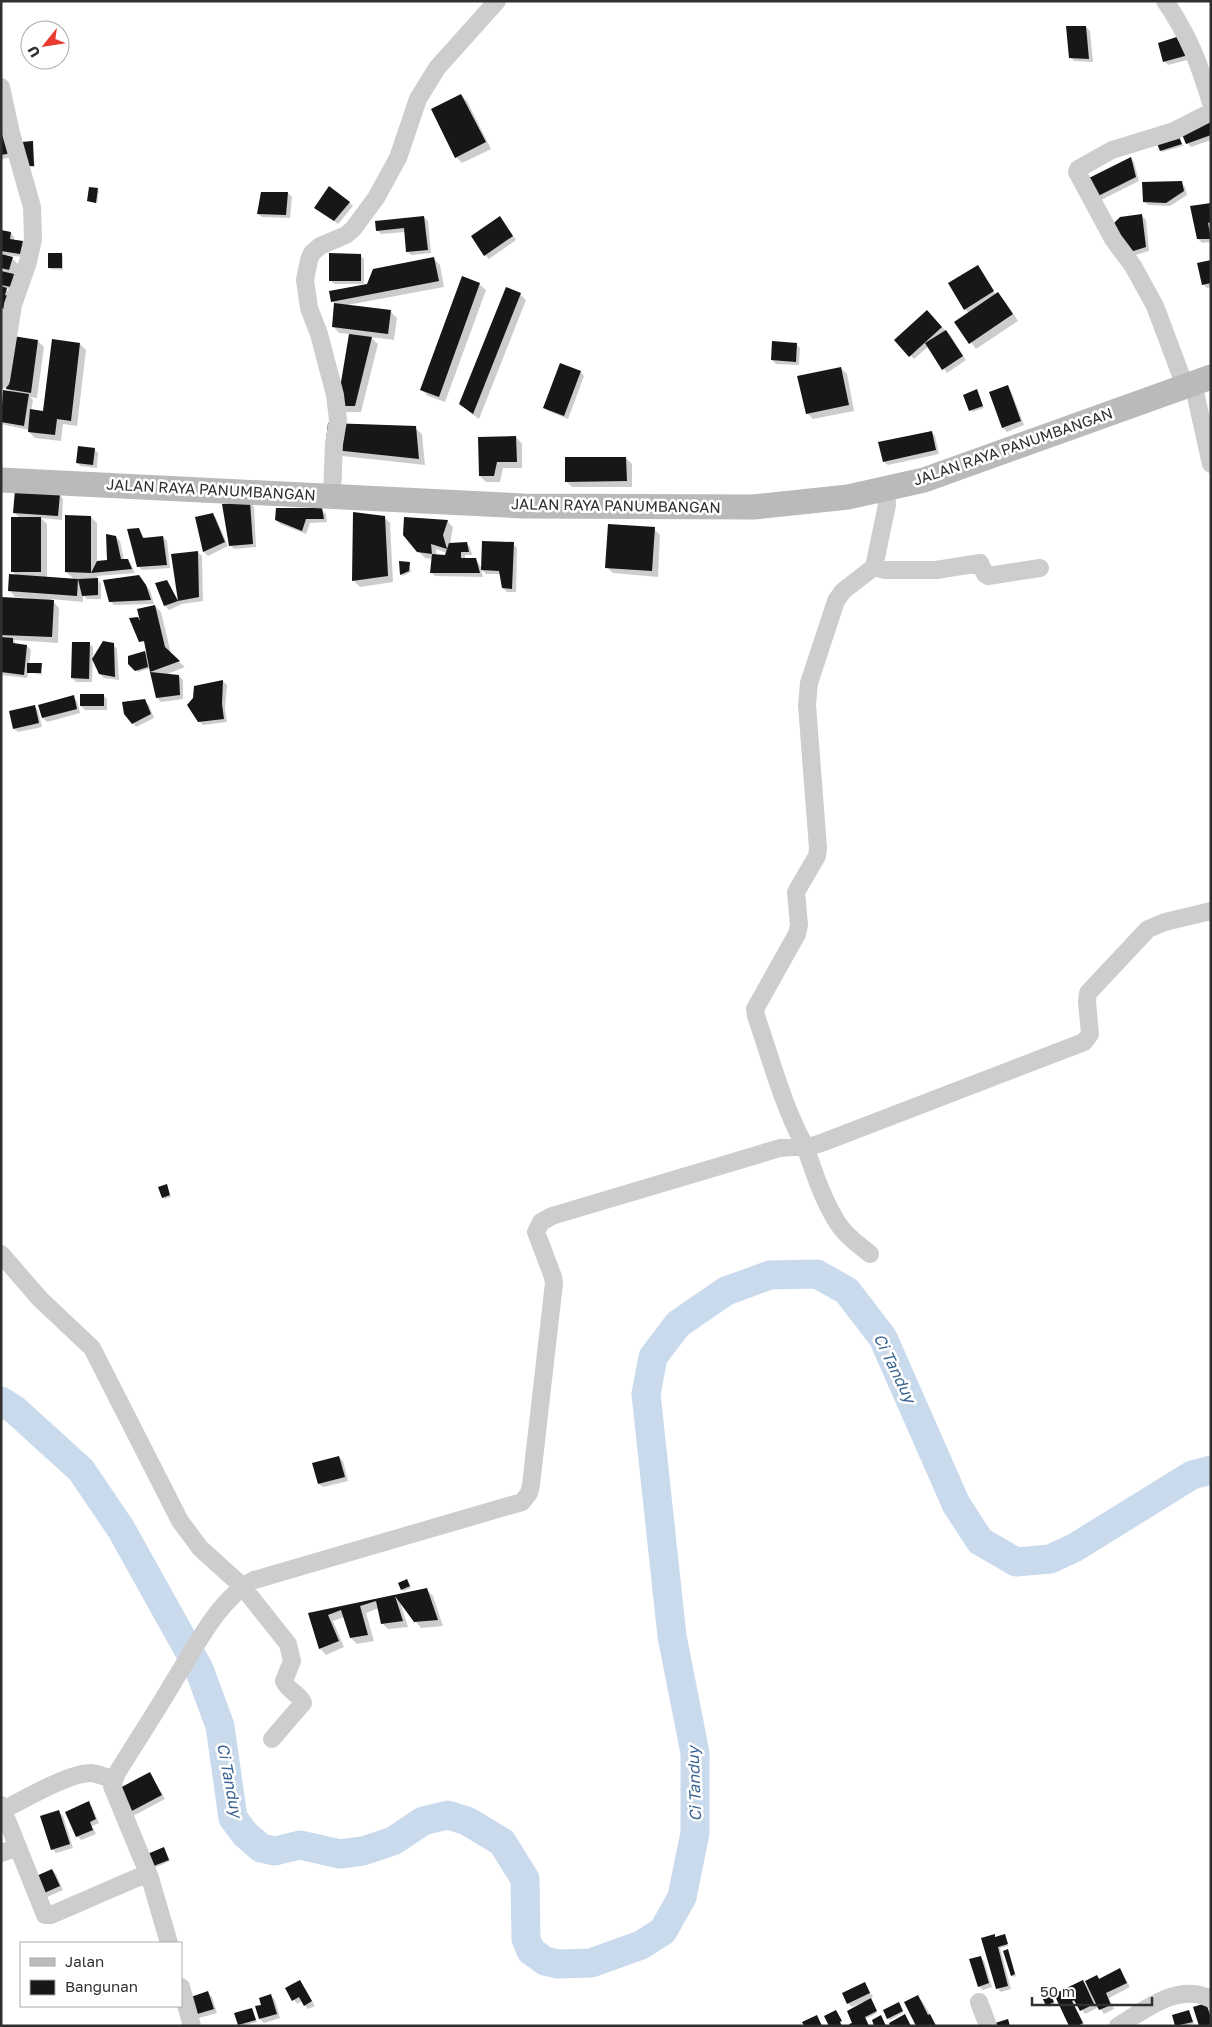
<svg xmlns="http://www.w3.org/2000/svg" width="1212" height="2027" viewBox="0 0 1212 2027" font-family="'Golos Text',sans-serif">
  <style>
    .shadow { fill: #0003; fill-rule: evenodd }
    .lines { fill: none; stroke-linecap: round; stroke-linejoin: round }
    .river { stroke: #c9daed; stroke-width: 29 }
    .building { fill: #171717 }
    .street { stroke: #cdcdcd; stroke-width: 18 }
    .secondary { stroke: #bababa; stroke-width: 25 }
    .labels { text-anchor: middle; stroke-width: 5; stroke-linejoin: round; paint-order: stroke }
    .street-label { font-size: 15px; fill: #303030; stroke: #fff }
    .water-label { font-size: 16px; font-style: italic; fill: #3c6593; stroke: #fff }
  </style>
  <rect width="100%" height="100%" fill="#fff"/>
  <!-- shadow -->
  <path class="shadow" d="M1086,27L1090,31L1093,62L1074,61L1070,57Z
    M1185,35L1195,58L1168,65L1164,61Z
    M461,95L467,101L491,149L462,163L456,157Z
    M1211,120V140L1191,147L1187,143Z
    M1,135L15,157L1,159Z
    M1180,138L1183,146L1162,152L1161,151Z
    M32,142L35,167H26Z
    M1131,158L1134,162L1139,181L1101,200L1097,196Z
    M1181,183L1185,187L1187,195L1170,206L1148,205L1144,202Z
    M98,190L99,191L97,203L90,202L88,201Z
    M288,193L292,197L290,218L262,217L258,214Z
    M349,202L353,206L338,224L316,208Z
    M1211,205V242L1202,243L1198,239Z
    M1142,216L1146,220L1149,251L1132,256L1128,252Z
    M424,217L428,221L431,253L411,255L407,251L405,232L381,234L377,230Z
    M500,218L516,240L489,259L485,255Z
    M1,232L11,233L14,237V241L22,242L26,246L24,257L3,255L1,253Z
    M61,254L63,256V270L51,269L49,268Z
    M1,255L12,258L18,264L15,290L5,288L13,296V315L1,312Z
    M360,255L364,259V284H334L330,280Z
    M434,259L440,265L444,287L347,305L391,312L397,318L394,340L370,337L378,344L361,412H344L338,406L350,334L339,333L333,326L336,305L332,301Z
    M1211,261V287L1207,288L1203,284Z
    M978,267L996,295L998,294L1004,300L1018,321L976,349L956,322L969,313L965,309Z
    M479,284L486,290L445,402L428,396L422,390Z
    M520,294L526,300L479,419L467,410Z
    M927,312L950,335L966,360L947,373L929,346L914,359L896,340Z
    M38,341L44,347L37,398L30,397L33,400L31,411L45,412L80,344L86,350L77,426L63,424L61,441L35,438L29,432V430L1,424L4,391L12,393L7,388Z
    M796,344L800,348L799,365L776,364L772,360Z
    M841,368L847,374L854,411L813,419L807,413Z
    M581,372L584,376L568,419L548,411L544,407Z
    M1008,387L1011,391L1024,425L1007,432L1003,428L990,393Z
    M977,391L984,408L972,412L965,395Z
    M415,428L422,434L425,465L333,455L327,448Z
    M931,432L935,436L939,454L888,465L884,462Z
    M516,437L522,444V468H503L500,482H486L480,476Z
    M94,449L98,453L97,468L81,466L77,463Z
    M626,458L632,464V487H572L566,481Z
    M60,495L63,499L62,520L41,518L47,524V578L75,580L66,572L91,517L97,523V562L108,561L116,537L120,541L124,560H127L131,564L135,573L97,576V579L101,584V599H87L83,595V602L51,599L59,608L58,643L14,640L16,645L27,646L31,650L29,664L41,665L42,675L28,672L27,678L1,675V638L5,639L1,635L29,600V598L15,597L9,590L17,576L12,571L20,518L14,513Z
    M250,503L254,507L256,547L234,549L230,545Z
    M322,510L326,514L327,522L310,523L306,534L280,524L276,520Z
    M212,514L216,518L228,546L208,556L204,552L196,518Z
    M384,517L390,523L393,582L360,587L354,581Z
    M447,521L453,527L450,544L466,543L470,547L472,555H465V559H476L482,569L513,544L517,548L516,592H507L503,588L501,574H486L481,569L483,577L435,576L432,573L433,559L425,558L418,551ZM436,549L447,553L446,556H437Z
    M654,529L660,535L658,577L613,573L606,567Z
    M139,530L145,539L163,537L167,541L170,568L142,570L138,566Z
    M198,552L202,556L203,601L182,604L169,610L165,606L157,584L167,582L178,600Z
    M409,563L411,572L403,576L401,574Z
    M138,576L150,590L154,604L114,605L110,601Z
    M155,606L161,612L171,654L185,667L165,675L179,676L183,680V699L161,702L157,698L151,668L138,672L129,664L145,652L148,656L145,642L140,641L137,618L141,622Z
    M89,644L93,647L92,682H76L72,678Z
    M113,645L117,649L119,680L104,678L100,674Z
    M223,681L227,685L225,709L227,722L203,725L199,721L196,687Z
    M103,695L107,699V710H85L81,706Z
    M73,697L77,701L80,713L47,722L43,718L40,705Z
    M145,701L149,705L154,718L136,727L133,723Z
    M34,706L38,710L42,727L18,732L14,729Z
    M166,1186L171,1197L164,1199L163,1197Z
    M339,1457L343,1461L348,1481L323,1487L319,1484Z
    M407,1581L411,1588L404,1591L402,1589Z
    M427,1590L433,1596L443,1626L421,1628L400,1602L408,1627L388,1629L382,1623L379,1608L366,1613L374,1641L357,1644L351,1638L344,1617L333,1621L344,1647L326,1655L320,1648L309,1614Z
    M150,1774L165,1799L133,1816L129,1812Z
    M89,1803L92,1807L99,1823L92,1826L96,1834L81,1840L77,1836Z
    M59,1812L63,1816L73,1848L56,1853L52,1849Z
    M164,1848L170,1861L154,1868L152,1867Z
    M52,1870L56,1874L63,1890L47,1897L43,1894Z
    M1004,1935L1008,1946L1000,1948L1011,1989L1001,1992L997,1988L994,1936L996,1938Z
    M1008,1951L1016,1976L1013,1977L1012,1975Z
    M980,1957L984,1961L992,1987L983,1990L979,1986Z
    M1120,1970L1130,1987L1109,1998L1114,2009L1104,2014L1099,2007L1085,2014L1076,2001L1073,2003L1085,2026H1070L1055,1995L1083,1982L1090,1989L1097,1977L1100,1980Z
    M300,1981L315,2006L308,2009L302,2001L297,2004L287,1988Z
    M865,1983L873,1997L869,1999L877,2013L865,2019L870,2026H851L855,2023L864,2003L863,2002L852,2007L848,2003Z
    M208,1993L212,1997L217,2013L199,2018L195,2014Z
    M1050,1995L1055,2004L1048,2007L1047,2005Z
    M271,1996L275,2000L280,2018L264,2023L260,2019L257,2007L263,2006Z
    M918,1997L922,2001L937,2026H918Z
    M1206,2004L1211,2012V2026Z
    M900,2005L903,2013L890,2020L888,2018Z
    M252,2009L257,2022L240,2026L236,2014Z
    M1189,2011L1194,2024L1176,2026L1173,2016Z"/>
  <g class="lines">
    <!-- river -->
    <path class="river" d="M1,1401L15,1410L81,1470L121,1529L199,1669L220,1726L233,1818L245,1834L261,1848L275,1851L300,1845L340,1854L363,1851L393,1841L423,1821L448,1815L467,1821L502,1842L525,1879L526,1939L531,1951L545,1961L558,1964L591,1963L641,1945L663,1931L682,1897L695,1833V1753L672,1636L646,1394L653,1357L678,1324L726,1291L770,1275L817,1274L847,1291L883,1338L956,1504L980,1541L1016,1562L1050,1559L1074,1548L1192,1475L1211,1470"/>
  </g>
  <!-- building -->
  <path class="building" d="M1066,26H1086L1089,59L1069,58Z
    M1186,34L1192,54L1163,62L1158,43Z
    M461,94L486,142L455,158L431,109Z
    M1211,121V135L1186,144L1181,132Z
    M9,133L12,153L1,155V134Z
    M1178,135L1182,144L1160,151L1156,141Z
    M33,141L34,166H23L21,142Z
    M1131,157L1136,177L1096,197L1087,179Z
    M1182,181L1184,191L1166,203L1143,202L1142,182Z
    M329,186L350,202L334,221L314,208Z
    M89,187L98,188L96,203L87,201Z
    M261,192H288L286,215L257,214Z
    M1211,203V222L1208,223L1211,239H1197L1190,206Z
    M1142,214L1146,247L1127,253L1110,227L1120,217Z
    M424,216L428,250L406,252L404,228L376,231L375,221Z
    M500,216L513,236L484,256L471,236Z
    M1,230L11,232L10,239L23,241L20,254L1,251Z
    M48,253H62V268H48Z
    M329,253L361,254V281H329Z
    M1,254L13,257L9,270L1,268Z
    M434,257L439,281L331,302L329,291L367,284L373,269Z
    M1211,260V283L1202,285L1197,263Z
    M978,265L994,291L964,310L948,283Z
    M1,271L14,274L11,287L1,285Z
    M462,276L480,283L439,397L420,390Z
    M1,286L7,288L5,295L11,297L7,310L1,308Z
    M506,287L521,293L473,414L459,404Z
    M998,292L1013,314L969,344L954,322Z
    M334,303L391,310L388,334L332,327Z
    M927,310L942,327L909,357L894,340Z
    M946,330L963,356L942,370L925,343Z
    M349,334L372,337L355,406H337Z
    M13,336L38,340L31,393L6,389Z
    M52,339L80,343L71,421L57,419L55,435L28,432L30,409L43,411Z
    M772,341L797,343L796,362L771,360Z
    M560,363L581,371L564,416L543,408Z
    M841,367L849,405L806,414L797,376Z
    M1008,385L1021,421L1002,428L989,392Z
    M977,389L983,406L969,411L963,395Z
    M3,390L29,394L24,426L1,422Z
    M328,423L416,426L419,459L325,449Z
    M932,431L936,450L883,462L878,442Z
    M516,436L517,462H497L494,476H479L478,437Z
    M78,446L95,448L93,465L76,463Z
    M565,457H626L627,481L565,482Z
    M15,490L60,494L58,516L13,513Z
    M250,502L253,544L229,546L222,504Z
    M276,508H322L324,519H306L302,531L275,520Z
    M353,512L385,516L388,576L352,581Z
    M213,513L225,542L203,552L195,517Z
    M65,515L91,516V573L65,572Z
    M11,517H41V572H11Z
    M404,517L448,520L443,535L447,549L431,544L432,554L417,552L403,535Z
    M608,524L655,527L652,571L605,568Z
    M139,528L143,538L163,536L167,565L137,567L127,529Z
    M106,534L116,536L121,559H128L132,569L91,573L97,561L107,560Z
    M482,541L514,542L512,589L502,588L499,571L481,570Z
    M467,542L469,552H461V558H476L480,573H430L432,554L445,555L449,543Z
    M198,551L199,597L178,601L171,554Z
    M399,561L410,562L409,571L400,575Z
    M9,574L78,579L77,596L8,591Z
    M139,575L146,585L151,600L109,602L103,580Z
    M98,578V595L82,596L78,579Z
    M167,580L178,601L164,606L155,583Z
    M1,597L54,600L52,637L1,635Z
    M155,605L165,647L180,661L150,672L144,641L139,642L129,618L138,617L140,621L137,609Z
    M1,637L13,638V643L27,645L24,675L1,672Z
    M103,641L114,643L115,677L99,674L92,659Z
    M72,642H90L89,679L71,678Z
    M145,651L148,667L135,671L128,664V656Z
    M27,663H42L41,673H27Z
    M150,672L179,675L180,695L156,698Z
    M223,680L222,704L224,719L198,722L187,705L193,698L194,686Z
    M80,694H104V706H80Z
    M74,695L77,709L42,718L38,705Z
    M145,699L151,714L132,724L124,714L122,702Z
    M35,705L39,723L13,729L9,711Z
    M167,1184L170,1195L162,1198L158,1187Z
    M339,1456L345,1477L318,1484L312,1463Z
    M407,1579L410,1586L401,1590L398,1583Z
    M427,1588L438,1620L414,1622L395,1596L403,1621L381,1624L376,1601L360,1606L368,1635L350,1638L341,1610L328,1615L339,1641L319,1649L308,1613Z
    M150,1772L162,1795L128,1813L116,1790Z
    M89,1801L96,1819L90,1822L93,1830L76,1837L65,1812Z
    M59,1810L70,1844L51,1850L40,1816Z
    M164,1847L169,1860L151,1867L145,1855Z
    M52,1869L60,1886L42,1894L34,1877Z
    M995,1934V1937L1005,1934L1008,1944L998,1947L1008,1986L996,1989L981,1938Z
    M1008,1949L1015,1974L1011,1976L1003,1951Z
    M981,1956L989,1983L978,1987L969,1959Z
    M1120,1968L1127,1983L1106,1993L1111,2005L1099,2010L1085,1981L1097,1975L1099,1979Z
    M300,1980L312,2001L304,2006L299,1997L292,2001L285,1988Z
    M1083,1980L1094,2004L1080,2011L1074,2000L1072,2001L1083,2023L1078,2026H1069L1054,1994Z
    M865,1982L870,1993L847,2004L842,1993Z
    M208,1991L214,2009L194,2015L188,1998Z
    M271,1994L277,2014L259,2019L255,2006L261,2005L259,1998Z
    M1050,1994L1054,2002L1046,2006L1042,1997Z
    M918,1995L928,2015L930,2014L936,2026H916L904,2002Z
    M871,1998L877,2011L865,2017L869,2026H850L849,2024L852,2023L847,2011Z
    M899,2002L903,2011L887,2019L883,2010Z
    M1206,2003L1211,2018V2026H1199L1193,2007Z
    M252,2008L256,2020L238,2025L234,2013Z
    M836,2010L842,2021L840,2022L842,2026H829L824,2016Z
    M1189,2010L1193,2022L1175,2026L1172,2015Z
    M905,2014L911,2026H890L889,2023Z
    M817,2015L822,2026H804L802,2022Z
    M881,2015L886,2026H874L872,2020Z
    M1008,2019L1010,2026H996L995,2023Z"/>
  <g class="lines">
    <!-- street -->
    <path class="street" d="M1165,1C1189,36 1199,63 1211,103
      M1,87L11,133L32,207L33,239L28,262L13,305L1,380
      M1193,383L1211,464
      M1185,386L1155,306L1133,266L1113,239L1077,172L1078,169L1112,150L1174,131L1211,112
      M886,489L887,505L874,567L884,570H936L980,563L985,574L988,576L1040,568
      M332,496L334,444L338,420L335,395L319,334L309,308L305,280L309,260L312,253L320,246L346,235L353,229L376,198L398,158L418,99L437,68L497,1
      M1,1254L40,1299L92,1348L180,1521L200,1548L242,1586L288,1644L292,1661L284,1681C288,1691 300,1694 303,1703L272,1739
      M870,1254C859,1245 847,1237 839,1225C823,1201 814,1172 805,1146H812L824,1142L1084,1042L1090,1034L1087,1002L1088,993L1148,929L1165,922L1211,911
      M1,1805L45,1915H51L148,1873
      M3,1810C25,1799 68,1773 91,1773C99,1774 106,1777 114,1780
      M1,1853L18,1847
      M169,1943L150,1878L112,1786L117,1773C136,1742 156,1712 174,1681C195,1648 219,1598 254,1580L522,1502L529,1493L531,1485L554,1283L553,1277L536,1232L541,1222L552,1216L780,1148L805,1146C784,1109 770,1056 756,1016L755,1009L797,934L799,925L796,892L817,856L818,848L807,705L809,683L836,601L843,591L874,567
      M181,1987L192,2026
      M979,2002L988,2026
      M1118,2026C1145,2010 1178,1982 1211,1999"/>
    <!-- secondary -->
    <path class="secondary" d="M1,480L523,506L754,507L848,497L924,480L1211,377"/>
  </g>
  <g class="labels">
    <!-- street labels -->
    <g class="street-label">
      <text transform="translate(1013 447) rotate(-19)" y="5">JALAN RAYA PANUMBANGAN</text>
      <text transform="translate(211 490) rotate(3)" y="5">JALAN RAYA PANUMBANGAN</text>
      <text transform="translate(616 506) rotate(1)" y="5">JALAN RAYA PANUMBANGAN</text>
    </g>
    <!-- water labels -->
    <g class="water-label">
      <text transform="translate(895 1368) rotate(64)" y="6">Ci Tanduy</text>
      <text transform="translate(230 1780) rotate(79)" y="6">Ci Tanduy</text>
      <text transform="translate(694 1784) rotate(-92)" y="6">Ci Tanduy</text>
    </g>
  </g>
  <!-- border -->
  <rect width="1212" height="2027" fill="none" stroke="#303030" stroke-width="5"/>
  <!-- legend -->
  <rect x="20" y="1942" width="162" height="65" fill="#ffffff" stroke="#acacac"/>
  <rect x="30" y="1958" width="25" height="8" fill="#bababa" stroke="#acacac"/>
  <text x="65" y="1967" font-size="15" fill="#303030">Jalan</text>
  <rect x="30" y="1980" width="25" height="15" fill="#171717" stroke="#acacac"/>
  <text x="65" y="1992" font-size="15" fill="#303030">Bangunan</text>
  <!-- north arrow -->
  <g transform="translate(45 45) rotate(240)"><circle r="24" fill="#ffffff" stroke="#acacac"/>
  <path d="M0-4L9 19L0 12L-9 19Z" fill="#e83c30"/>
  <text y="-8" font-size="14" font-weight="bold" text-anchor="middle" fill="#303030">U</text>
  </g>
  <!-- scale -->
  <path d="M1032 1997v8h120v-8" fill="none" stroke="#303030" stroke-width="2.5"/>
  <text x="1040" y="1997" font-size="15" fill="#303030" stroke="#ffffff" stroke-width="4" paint-order="stroke">50 m</text>
</svg>
